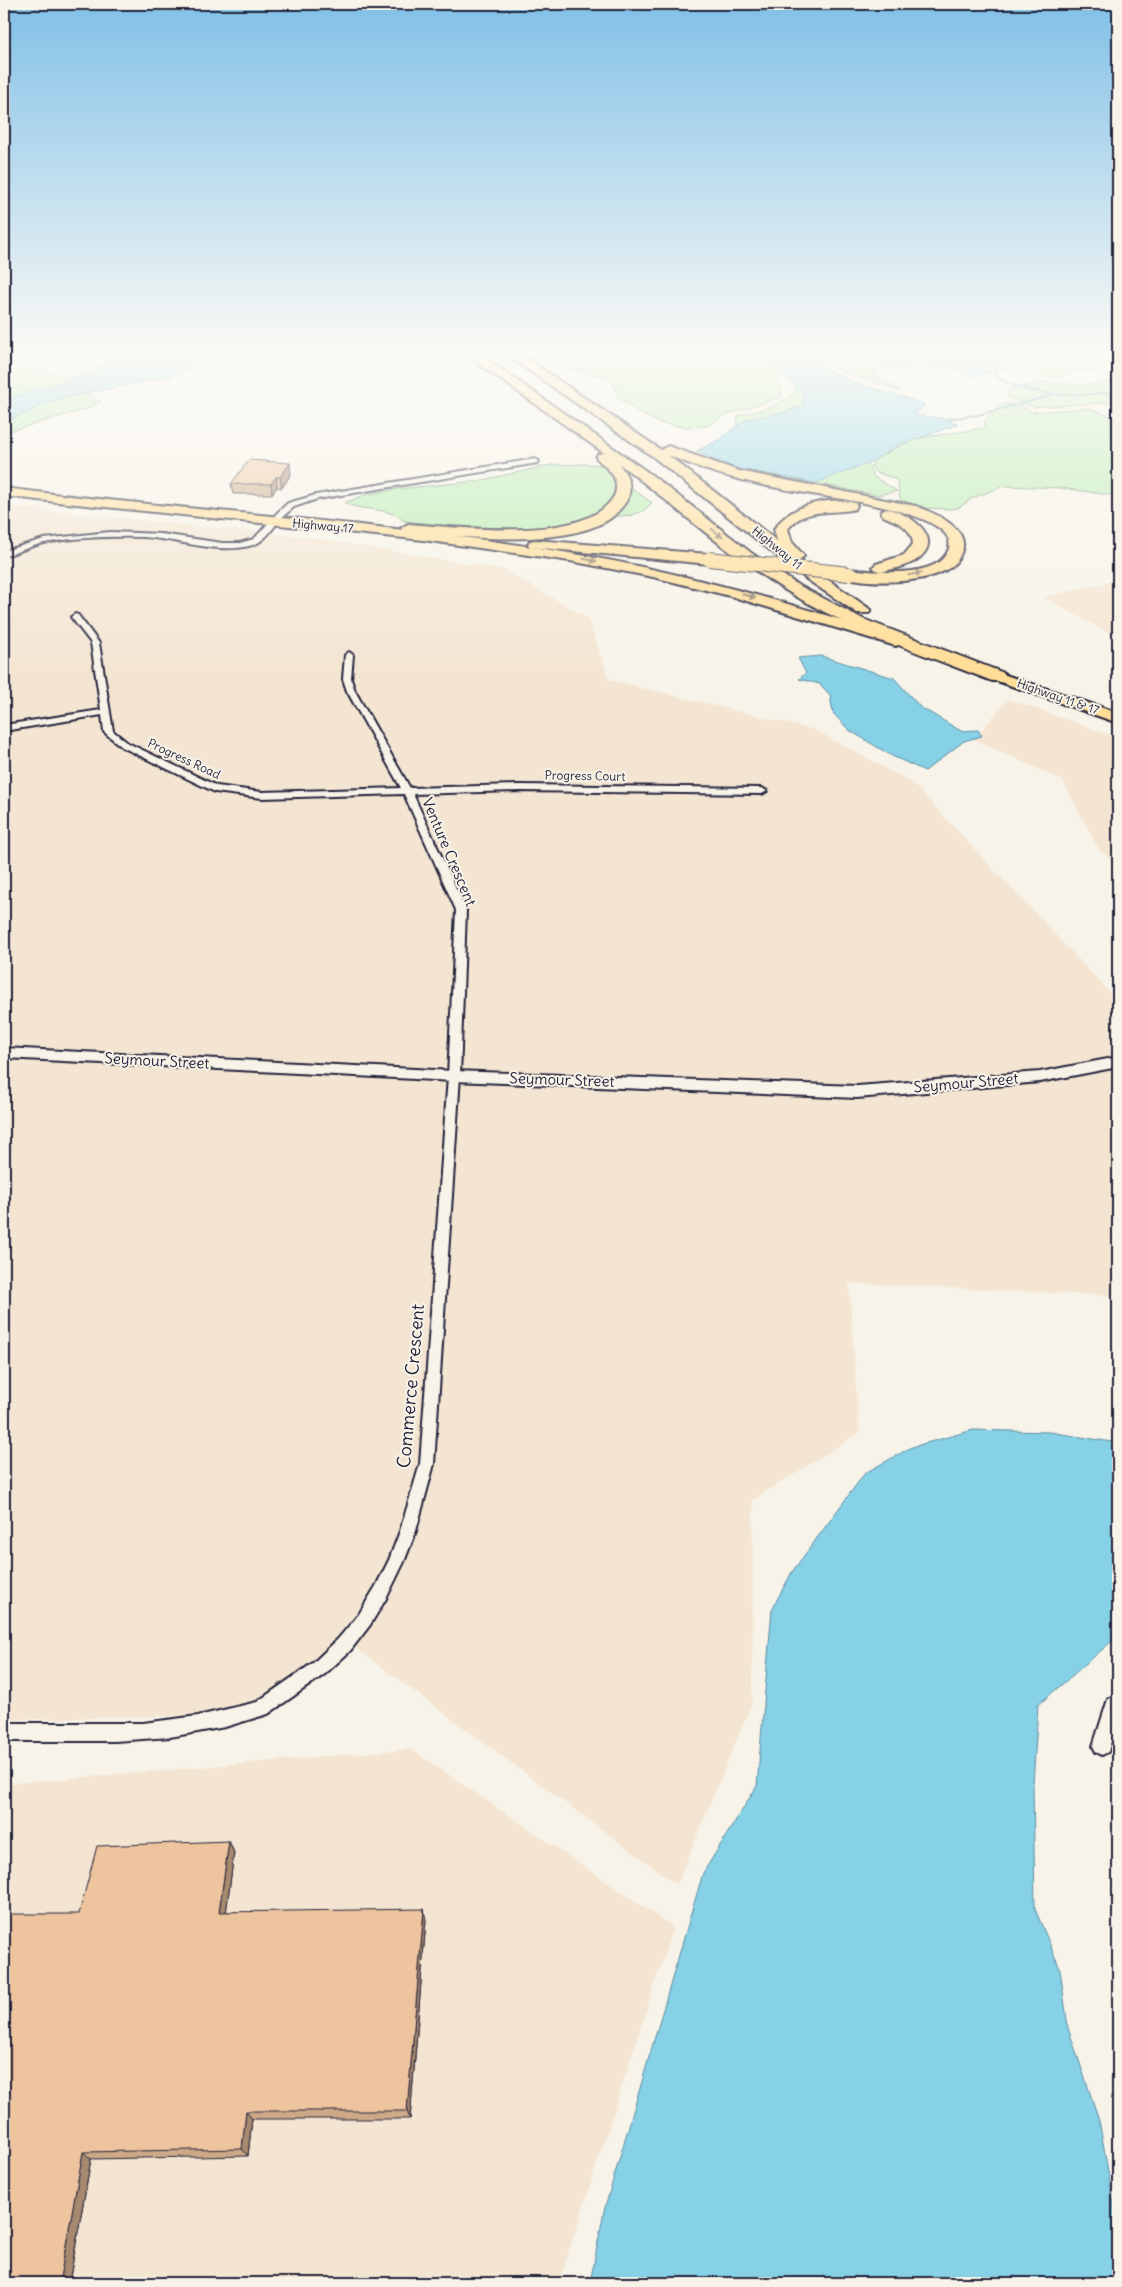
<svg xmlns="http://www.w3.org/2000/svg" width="1122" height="2287" viewBox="0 0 1122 2287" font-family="Delius,sans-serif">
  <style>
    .built { fill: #f4e5d2 }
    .green { fill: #b5ecaf; stroke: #6c8775 }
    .water { fill: #86d1e6; stroke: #5e8ba2 }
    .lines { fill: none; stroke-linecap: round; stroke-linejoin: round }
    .stream { stroke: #5e8ba2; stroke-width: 2 }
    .minor-casing { stroke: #22223b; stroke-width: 4 }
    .tertiary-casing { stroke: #22223b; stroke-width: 4 }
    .trunk-casing { stroke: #22223b; stroke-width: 4 }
    .motorway-casing { stroke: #22223b; stroke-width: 4 }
    .minor { fill: #f7f3e8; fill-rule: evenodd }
    .tertiary { fill: #f7f3e8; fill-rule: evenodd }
    .trunk { fill: #ffdd96; fill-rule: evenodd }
    .motorway { fill: #ffdd96; fill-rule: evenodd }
    .motorway-bridge-casing { stroke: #22223b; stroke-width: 16; stroke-linecap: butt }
    .motorway-bridge { stroke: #ffdd96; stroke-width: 14 }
    .wall { fill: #cda988; stroke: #22223b }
    .shaded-wall { fill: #a7896f; stroke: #22223b }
    .building { fill: #eec49e; stroke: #22223b }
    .oneway { fill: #908068 }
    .labels { text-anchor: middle; stroke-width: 4; stroke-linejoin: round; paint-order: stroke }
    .far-street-label { font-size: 12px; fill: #22223b; stroke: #f7f3e8 }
    .street-label { font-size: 15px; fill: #22223b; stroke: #f7f3e8 }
    .near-street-label { font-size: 18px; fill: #22223b; stroke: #f7f3e8 }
  </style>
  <rect width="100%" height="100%" fill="#f7f3e8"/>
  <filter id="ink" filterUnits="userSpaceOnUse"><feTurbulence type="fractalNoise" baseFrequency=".02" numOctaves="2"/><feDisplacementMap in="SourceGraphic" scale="10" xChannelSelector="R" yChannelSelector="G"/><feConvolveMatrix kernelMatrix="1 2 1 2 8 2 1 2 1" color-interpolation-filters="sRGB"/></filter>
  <g filter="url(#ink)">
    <!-- built -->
    <path class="built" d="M4,506L313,538L504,570L588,618L609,680L815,730L911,782L1118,1001V1296L849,1283L859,1433L753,1500L752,1702L677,1885L342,1638L241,1714L4,1720Z
      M1118,580V638L1043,597Z
      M1008,699L1118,738V867L1098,848L1063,781L974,739Z
      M411,1749L673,1927L559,2283H4V1784Z"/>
    <!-- green -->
    <path class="green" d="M109,354H202L83,391L101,402L89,408L4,433V372C27,370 45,367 65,379C85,375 99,372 109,354Z
      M547,354H734L757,361L776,369L782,393L781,397L726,415L707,426L686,427L660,423L643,415L617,397L615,385L602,376L568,369Z
      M793,354H892L888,357L890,362L901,366L872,372V375L885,381L902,392Z
      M1013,354H1118V360L1101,365V370L1097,371L1069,372L1060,377H1044L1035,373L1024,362Z
      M1118,381V402L1035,407L1013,400L1006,395L1010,389L1049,382L1078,385Z
      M797,386L867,462L874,477L897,491L877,495L747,471L737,431L738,416C760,408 784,410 797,386Z
      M1000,404L1019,405L1031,412L1088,408L1118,419V496L1061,488L1004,486L973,498L958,508L949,509L926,508L901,500C897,492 900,487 896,479L875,472L871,466L877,458L913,439L985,428V420Z
      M587,464L601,465L652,503L643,511L633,515L594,518L530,534L404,521C385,505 366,513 345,503L364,495L397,489L478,481L551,465Z"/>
    <!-- water -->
    <path class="water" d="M110,354H209L191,367L172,376L54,400L4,423V402L15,396L94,374L110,360Z
      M744,354H796L855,383L922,403L924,406L914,415L947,419L958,424L895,447L873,461L816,483L725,466L697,451L715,442L747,419L785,412L803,405L804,395C783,377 774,358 744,354Z
      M904,354H991L1011,368L974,376L945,366L888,368L886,363Z
      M821,656L894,678L920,707L961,731L978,730L982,736L964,741L925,771L892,756L849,730L833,713L830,695L820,684L799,679L806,673L798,658Z
      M973,1430L1050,1432L1118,1443V1636L1038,1705L1033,1784L1035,1909L1060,1969L1068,2028L1099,2120L1118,2228V2283H590L604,2211L703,1873L757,1786L772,1609L792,1572L865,1473L912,1447Z"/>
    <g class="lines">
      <!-- stream -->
      <path class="stream" d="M996,372L993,375C1032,399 1074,396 1118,392
        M947,419L978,415L1049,396"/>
      <defs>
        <path id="minor" d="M535,459L539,461L538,463L317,499L294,507L281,518L274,516L288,503L316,495Z
          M271,520L278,522C270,532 263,543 249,546C217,554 177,539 143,537C110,536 76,537 44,543C30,546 17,553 4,556V551L44,539L110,532L161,534L222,543H240L254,539Z
          M75,614L78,615L99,643L113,731L128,743L217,786L262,792L401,788L347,691L343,679L345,655L349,652L353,655L351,679L355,691L410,788L520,785L762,788L767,791L762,794L520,791L413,794L466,910L460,1076L434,1464L416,1531L404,1562L387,1597L370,1625L350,1651L325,1674L268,1714L225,1727L170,1737L115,1741H4V1723H143L198,1716L257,1702L313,1663L338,1639L359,1614L376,1586L389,1560L400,1531L420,1464L448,1076L456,910L404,794L262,798L215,792L122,747L104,732L102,715L4,731V725L101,710L91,643L71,617Z
          M1118,1694V1719L1108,1752L1102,1755L1096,1752L1093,1746L1108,1699Z"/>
        <path id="tertiary" d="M4,1048L454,1071L857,1086L1040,1072L1118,1057V1067L1040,1082L857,1098L454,1081L4,1058Z"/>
        <path id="trunk" d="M4,488C192,512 382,521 569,553C682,572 792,603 901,639L903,642L896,646L730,596L653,577L570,561L423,540L38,500L4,496Z
          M979,666L1118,713V723L974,673L972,670Z"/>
        <path id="motorway" d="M465,354H480L542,398L653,476L754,555L796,584L863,619L1004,673L1006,677L1004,681H992C922,654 851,630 787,591C727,555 675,505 618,463C630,477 635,492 622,507C618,511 615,515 611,518C573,544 493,539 449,536C434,534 417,535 403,531L401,528L408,524C456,527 574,542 608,504C615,497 618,490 615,480C612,470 602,465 596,457L598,454L604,453Z
          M505,354H520L661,450L668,446L739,471L916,506C932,512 973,529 961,553C958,561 954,566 946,570C922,584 870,584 844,577L841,574L844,571L849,569C873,572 928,578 944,557C979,515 837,499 818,495C798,492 778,488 758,484C727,477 697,468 668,455L777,541L774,529C790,505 827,496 855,503L857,506L855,509C832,515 805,506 788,529L792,542L804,556L800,560L871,610L869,613H857L805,578L652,456Z
          M888,509C911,514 948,540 915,561C905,567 892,569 881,572L876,570L873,567L876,564L904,555L913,544C912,527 897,522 883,516L881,513L883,510Z
          M535,540L709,554L714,556L717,559L714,562L709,564L530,547L528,544L530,541Z"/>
      </defs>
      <!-- minor casing -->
      <use href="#minor" class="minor-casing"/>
      <!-- tertiary casing -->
      <use href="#tertiary" class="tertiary-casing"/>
      <!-- trunk casing -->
      <use href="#trunk" class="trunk-casing"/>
      <!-- motorway casing -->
      <use href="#motorway" class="motorway-casing"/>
      <!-- minor -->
      <use href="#minor" class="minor"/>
      <!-- tertiary -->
      <use href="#tertiary" class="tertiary"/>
      <!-- trunk -->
      <use href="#trunk" class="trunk"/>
      <!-- motorway -->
      <use href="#motorway" class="motorway"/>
      <defs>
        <path id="motorway-bridge" d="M709,559L849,574"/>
      </defs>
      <!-- motorway-bridge casing -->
      <use href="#motorway-bridge" class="motorway-bridge-casing"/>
      <!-- motorway-bridge -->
      <use href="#motorway-bridge" class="motorway-bridge"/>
    </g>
    <!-- wall -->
    <path class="wall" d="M291,474L282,488L277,487L272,494H233L231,484Z
      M229,1841L234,1853L226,1912L426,1920L410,2119H252L248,2156L91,2159L69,2283L79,1914Z"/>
    <!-- shaded-wall -->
    <path class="shaded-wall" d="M290,463L291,474L282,488L280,477Z
      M276,477L277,487L272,494L271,484Z
      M229,1841L234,1853L225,1922L219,1912Z
      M424,1909L426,1920L410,2119L407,2111Z
      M246,2111L252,2119L248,2156L242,2149Z
      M83,2152L91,2159L69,2283H59Z"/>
    <!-- building -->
    <path class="building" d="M249,460L290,463L280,477H276L271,484H231Z
      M229,1841L219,1912L424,1909L407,2111H246L242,2149L83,2152L59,2283H4V1914H79L97,1846Z"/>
    <!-- one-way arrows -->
    <defs><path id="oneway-solid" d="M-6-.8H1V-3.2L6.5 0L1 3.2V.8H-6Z" transform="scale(1.25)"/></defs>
    <g class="oneway">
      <use href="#oneway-solid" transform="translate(717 533) rotate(38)"/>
      <use href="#oneway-solid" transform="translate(590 560) rotate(11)"/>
      <use href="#oneway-solid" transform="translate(915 574) rotate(-9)"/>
      <use href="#oneway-solid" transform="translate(749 596) rotate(15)"/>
    </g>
  </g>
  <!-- sky -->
  <linearGradient id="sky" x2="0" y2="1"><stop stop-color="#81c0e7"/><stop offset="0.52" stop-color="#fbfaf5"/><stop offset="1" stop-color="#fbfaf5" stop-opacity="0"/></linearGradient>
  <rect width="1122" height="675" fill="url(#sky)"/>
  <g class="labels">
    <!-- far-street labels -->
    <g class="far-street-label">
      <text transform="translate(323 526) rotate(5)" y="4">Highway 17</text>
      <text transform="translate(777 548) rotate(39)" y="4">Highway 11</text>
      <text transform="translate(1058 697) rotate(19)" y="4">Highway 11 &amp; 17</text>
      <text transform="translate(184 759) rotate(25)" y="4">Progress Road</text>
      <text transform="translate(585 776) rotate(1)" y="4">Progress Court</text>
    </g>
    <!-- street labels -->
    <g class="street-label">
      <text transform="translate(449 852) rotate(67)" y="5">Venture Crescent</text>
      <text transform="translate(157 1061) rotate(3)" y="5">Seymour Street</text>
      <text transform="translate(562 1080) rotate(2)" y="5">Seymour Street</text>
      <text transform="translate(966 1083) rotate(-5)" y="5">Seymour Street</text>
    </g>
    <!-- near-street labels -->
    <g class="near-street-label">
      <text transform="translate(411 1386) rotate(-85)" y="6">Commerce Crescent</text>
    </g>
  </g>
  <!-- margin -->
  <rect width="1122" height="2287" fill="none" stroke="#f7f3e8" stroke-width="20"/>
  <rect x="10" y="10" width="1102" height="2267" fill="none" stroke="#22223b" stroke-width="2" filter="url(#ink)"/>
</svg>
